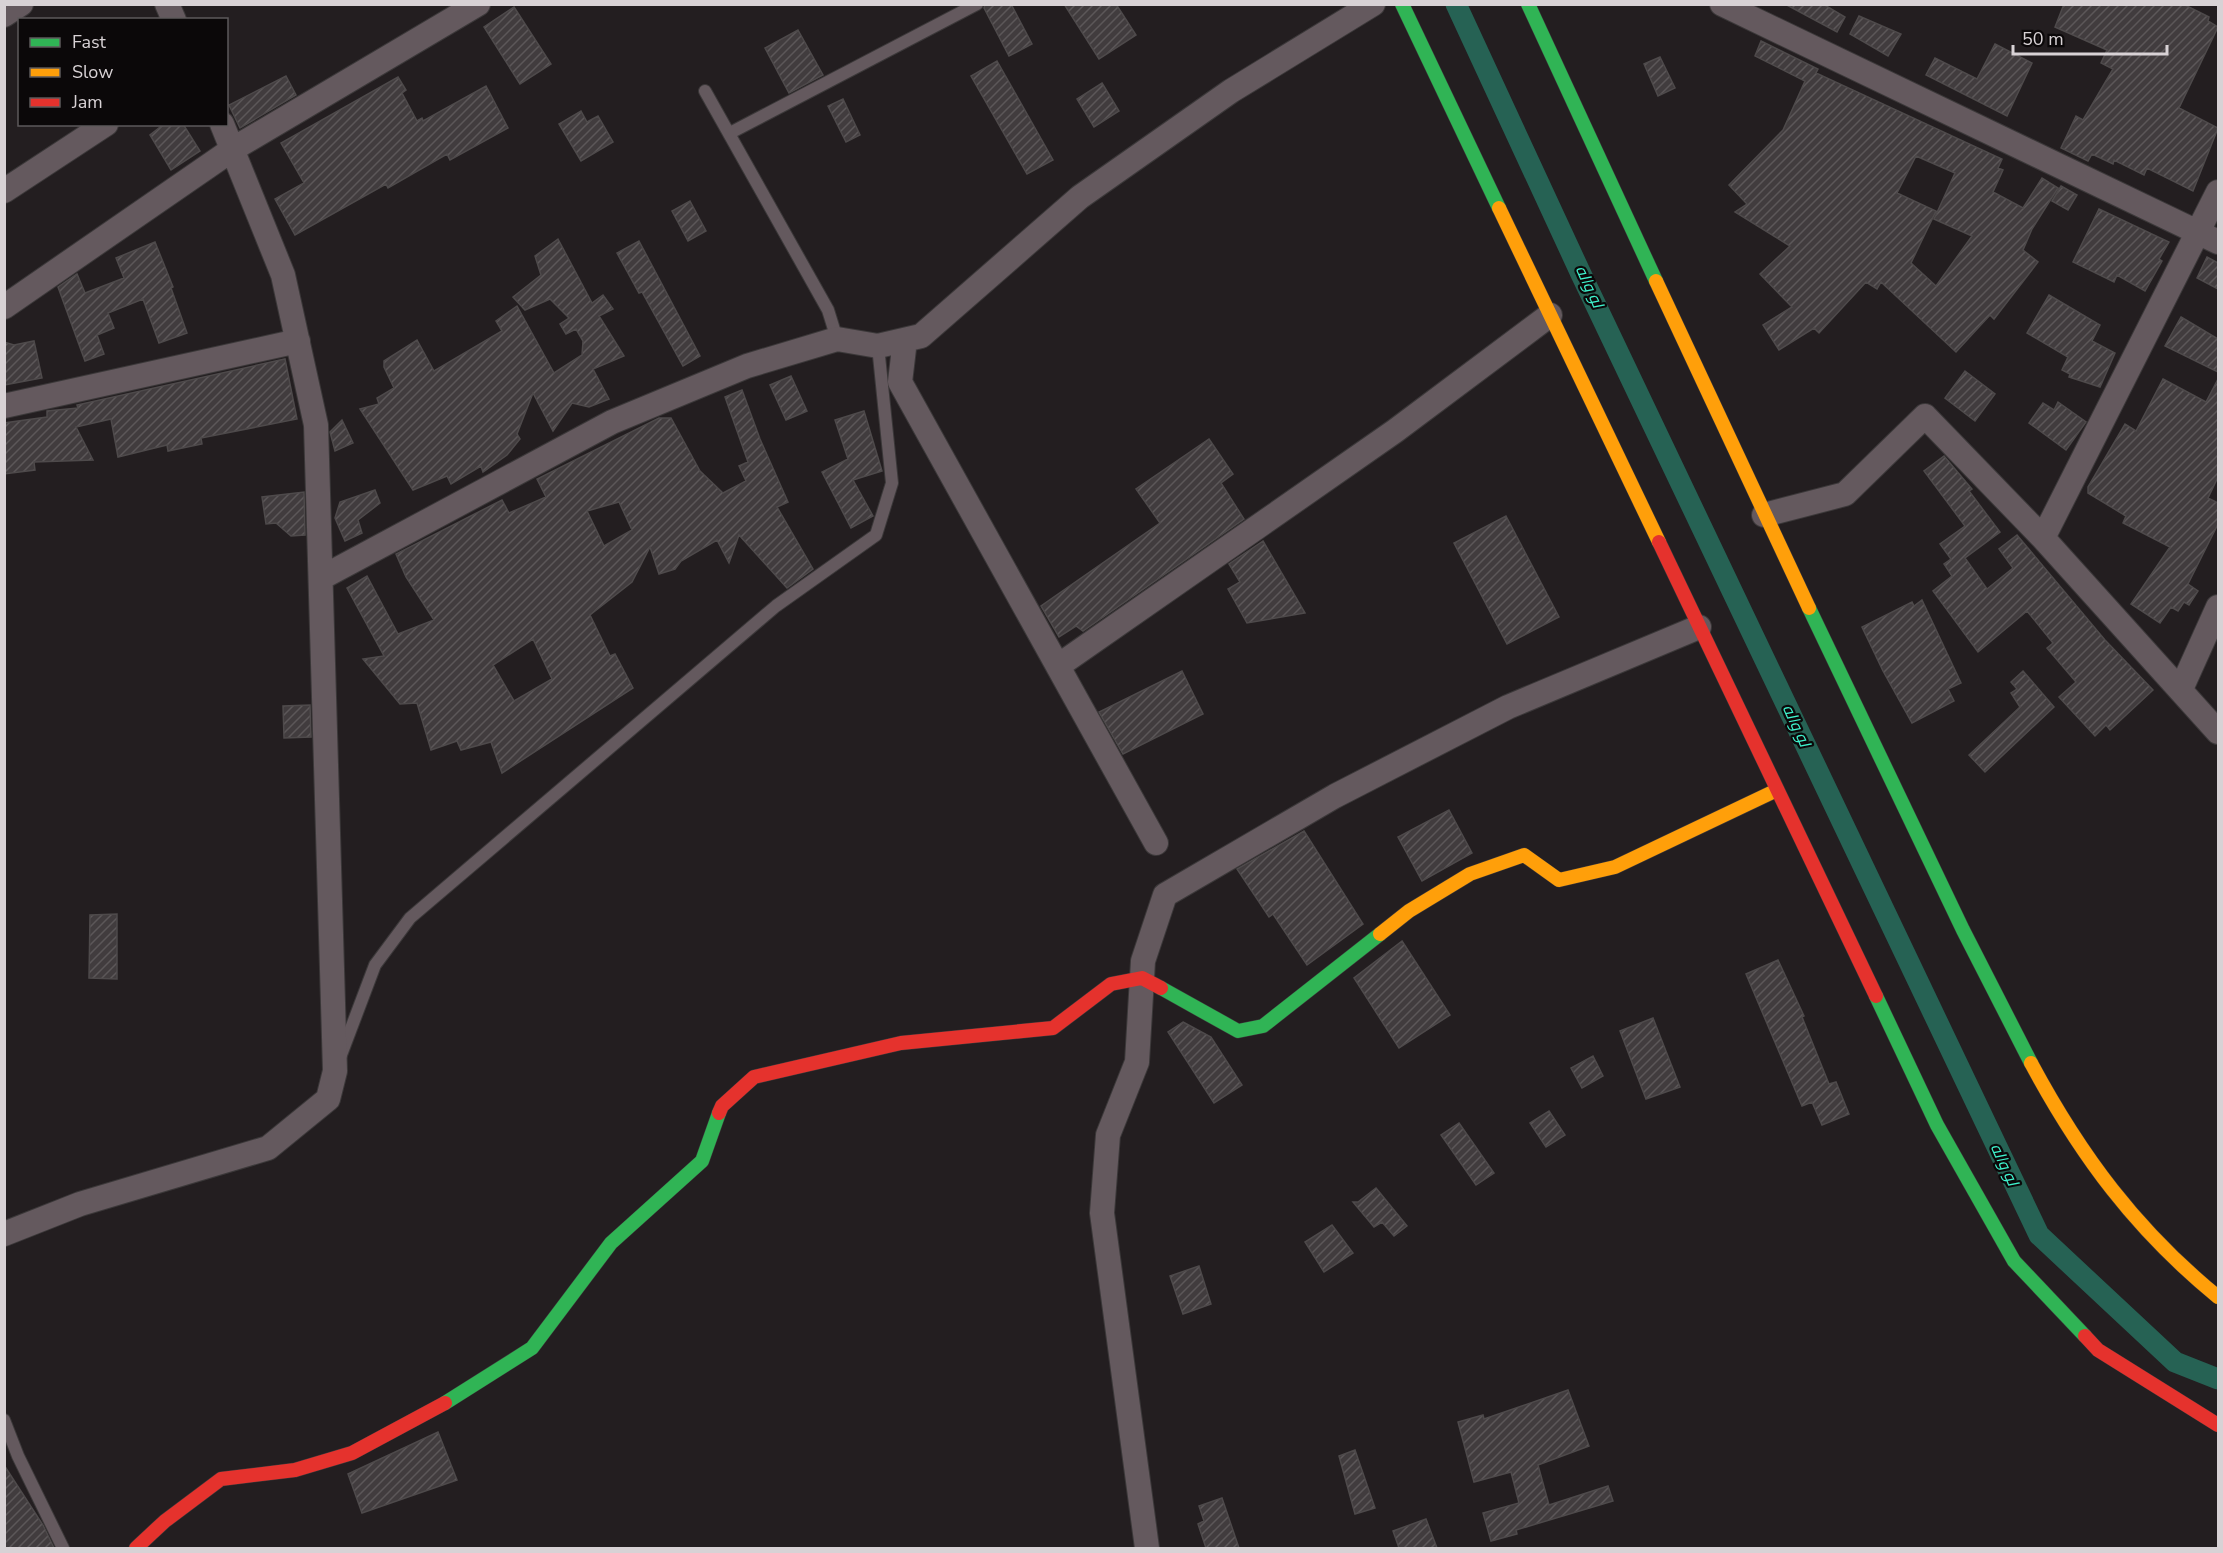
<svg xmlns="http://www.w3.org/2000/svg" width="2223" height="1553" viewBox="0 0 2223 1553" font-family="'Nunito Sans',Cairo,sans-serif">
  <style>
    .lines { fill: none; stroke-linecap: round; stroke-linejoin: round }
    .canal { stroke: #266254; stroke-width: 21 }
    .building { fill: url(#building-hatch); stroke: #4e4a4b; stroke-width: 1.5; fill-rule: evenodd }
    .lane-casing { stroke: #3b3839; stroke-width: 14 }
    .street-casing { stroke: #3b3839; stroke-width: 26 }
    .fast-casing { stroke: #3b3839; stroke-width: 15 }
    .slow-casing { stroke: #3b3839; stroke-width: 15 }
    .jam-casing { stroke: #3b3839; stroke-width: 15 }
    .lane { stroke: #64595e; stroke-width: 12 }
    .street { stroke: #64595e; stroke-width: 24 }
    .fast { stroke: #30b455; stroke-width: 14 }
    .slow { stroke: #ff9f0a; stroke-width: 14 }
    .jam { stroke: #e5322d; stroke-width: 14 }
    .labels { text-anchor: middle; stroke-width: 4.5; stroke-linejoin: round; paint-order: stroke }
    .water-label { font-size: 16px; font-style: italic; fill: #3ff3cd; stroke: #0b0809 }
  </style>
  <defs>
    <pattern id="building-hatch" width="6" height="6" patternUnits="userSpaceOnUse" patternTransform="scale(1.5)"><rect width="6" height="6" fill="#413c3e"/><path d="M-1 1l2-2M0 6l6-6M5 7l2-2" fill="none" stroke="#5c5759"/></pattern>
  </defs>
  <rect width="100%" height="100%" fill="#231e20"/>
  <g class="lines">
    <!-- canal -->
    <path class="canal" d="M1456,4L1581,274L2039,1235L2175,1362L2218,1379"/>
  </g>
  <!-- building -->
  <path class="building" d="M985,4H1011L1032,44L1009,56L984,8Z
    M1064,4H1116L1136,35L1099,59Z
    M1785,4H1823L1845,17L1837,32Z
    M2064,4H2183L2209,17L2208,21L2218,27L2179,108L2218,128L2193,191L2147,168L2144,175L2114,160L2113,164L2092,154L2088,161L2061,148L2076,116L2083,120L2113,69L2101,63L2107,50L2055,27Z
    M514,7L551,64L520,84L484,27Z
    M1859,16L1901,34L1888,56L1850,34Z
    M798,30L823,75L789,93L765,48Z
    M1761,41L1818,69L1816,73L2002,159L1998,168L2003,170L1993,192L2023,208L2042,178L2058,188L2032,229L2023,250L2038,262L1994,319L1990,315L1956,352L1881,282L1877,289L1866,282L1819,333L1814,328L1779,350L1763,325L1792,307L1760,274L1790,246L1735,212L1747,204L1729,185L1783,130L1805,81L1755,56ZM1916,156L1955,173L1934,219L1972,236L1936,286L1911,263L1936,211L1897,193Z
    M1995,44L2032,63L2007,116L1926,75L1935,58L1977,79Z
    M1660,57L1675,88L1658,96L1644,64Z
    M997,61L1053,160L1027,174L971,76Z
    M286,76L296,95L240,128L229,105Z
    M398,77L406,90L402,93L417,121L422,118L423,121L486,86L508,128L450,160L447,154L388,188L386,184L295,235L275,199L304,183L281,143Z
    M1102,83L1119,111L1094,127L1077,99Z
    M843,99L860,135L846,142L828,106Z
    M581,111L587,122L598,116L613,142L581,161L559,124Z
    M164,124H183L200,151L171,170L150,135Z
    M2061,186L2077,195L2068,210L2052,201Z
    M690,201L706,231L688,241L672,211Z
    M2099,209L2169,242L2159,259L2162,261L2145,291L2117,275L2114,282L2073,262Z
    M558,239L592,303L603,295L613,309L599,316L624,356L593,369L609,399L589,407L572,403L553,431L533,393L517,434L520,439L507,455L483,472L481,466L451,484L447,476L413,490L360,409L379,404L377,398L394,388L384,367V361L417,340L434,371L502,331L496,321L517,306L554,373L582,355L583,341L576,329L566,334L560,324L569,318L550,299L525,310L513,297L541,275L535,256Z
    M639,241L700,356L683,366L642,292L639,293L617,253Z
    M155,242L173,287L171,288L187,333L159,343L143,299L108,313L114,328L97,335L104,354L85,361L58,287L77,274L85,293L124,278L116,258Z
    M2207,257L2218,263V289L2197,278Z
    M2049,295L2100,325L2092,341L2115,353L2100,387L2069,377L2070,374L2062,370L2068,357L2027,333Z
    M2181,317L2218,339V372L2165,346Z
    M34,341L42,378L4,385V342L14,345Z
    M285,359L297,419L201,438L202,444L168,451L167,445L118,457L111,419L76,427L93,460L34,462L35,470L4,474V423L47,417V411L78,408L77,405Z
    M1965,371L1995,394L1975,421L1945,398Z
    M791,376L807,411L786,420L770,385Z
    M2163,379L2206,402L2218,379V477L2208,498L2218,503V524L2188,584L2198,591L2189,605L2184,602L2178,611L2171,607L2160,623L2131,604L2170,547L2123,523L2126,516L2088,493V487L2125,424L2136,431Z
    M742,390L760,439L788,502L777,507L813,569L787,588L739,535L729,563L717,540L681,561L675,569L659,574L650,547L632,582L590,615L610,656L615,654L633,688L502,773L491,742L461,750L457,741L431,750L417,703L400,704L363,659L384,656L347,588L367,576L398,634L434,620L406,577L396,554L502,500L509,513L546,497L537,479L659,418H671L700,471L723,493L746,481L739,466L748,462L725,397ZM619,502L632,530L604,546L587,511ZM533,639L552,679L514,701L493,665Z
    M2058,402L2086,422L2066,450L2029,423L2043,403L2054,410Z
    M864,411L882,471L853,480L873,516L851,528L822,472L848,459L835,420Z
    M342,420L353,443L335,451L330,432Z
    M1209,439L1233,474L1221,483L1244,519L1083,631L1076,626L1059,637L1041,606L1160,523L1136,489Z
    M1944,456L1972,489L1969,491L2000,532L1965,558L1987,589L2013,568L1999,549L2017,535L2105,640L2153,690L2110,730L2106,725L2095,736L2059,697L2076,682L2047,648L2053,643L2027,611L1978,652L1933,591L1952,576L1944,564L1951,559L1940,544L1965,526L1924,471Z
    M375,490L380,503L358,520L362,533L345,541L335,518L340,502Z
    M304,492L305,535L291,536L276,523L266,524L262,497Z
    M1506,516L1559,617L1507,644L1454,543Z
    M1263,541L1305,613L1247,623L1228,589L1240,582L1229,564Z
    M1922,600L1961,683L1948,689L1954,701L1912,723L1883,671L1862,627L1912,602L1914,606Z
    M1182,671L1203,714L1123,754L1099,712Z
    M2023,671L2054,707L1985,772L1969,755L2020,707L2011,693L2017,689L2011,682Z
    M310,705L311,737L284,738L283,706Z
    M1449,810L1472,853L1422,881L1398,837Z
    M1304,831L1363,924L1307,965L1273,914L1269,917L1237,869Z
    M117,914V979L89,978L90,915Z
    M1402,941L1450,1015L1399,1048L1354,978Z
    M1778,960L1804,1016L1802,1017L1829,1084L1836,1082L1849,1114L1822,1125L1812,1102L1802,1106L1746,974Z
    M1653,1018L1680,1087L1646,1099L1620,1031Z
    M1183,1022L1211,1037L1242,1085L1214,1103L1168,1032Z
    M1593,1056L1603,1076L1582,1088L1571,1068Z
    M1549,1111L1565,1135L1546,1147L1530,1123Z
    M1459,1123L1494,1173L1476,1185L1441,1135Z
    M1376,1188L1407,1226L1394,1236L1382,1222L1374,1227L1353,1202H1358Z
    M1332,1225L1353,1253L1324,1272L1305,1242Z
    M1199,1266L1211,1304L1183,1314L1170,1276Z
    M1568,1390L1589,1446L1538,1465L1549,1505L1608,1486L1613,1501L1516,1530L1517,1534L1491,1541L1483,1513L1519,1503L1511,1472L1474,1482L1458,1422L1483,1415L1484,1419Z
    M438,1432L457,1480L362,1513L348,1474Z
    M1355,1450L1375,1508L1355,1514L1339,1456Z
    M4,1465L43,1525L54,1548H4Z
    M1222,1498L1239,1548H1206L1198,1524L1204,1521L1199,1506Z
    M1426,1519L1437,1548H1399L1393,1531Z"/>
  <g class="lines">
    <defs>
      <path id="lane" d="M705,91L828,310L837,339
        M730,133L977,4
        M341,1055L375,965L410,918L776,606L876,535L892,483L878,346
        M4,1420L18,1456L63,1548"/>
      <path id="street" d="M167,4L174,20
        M1722,4L2218,242
        M4,15L21,4
        M4,191L106,124
        M4,307L233,149L478,4
        M905,340L900,382L1156,843
        M4,406L298,341
        M1764,515L1845,494L1925,416L2043,538L2218,732
        M2043,538L2218,192
        M321,578L612,422L747,366L837,339L878,346L921,336L1080,197L1231,91L1373,4
        M1058,666L1395,431L1550,315
        M2181,689L2218,607
        M4,1234L80,1204L268,1148L328,1099L335,1071L316,425L283,275L222,124
        M1147,1548L1102,1213L1108,1135L1137,1062L1143,961L1165,895L1335,796L1508,707L1699,627"/>
      <path id="fast" d="M1402,4L1499,208
        M1528,4L1656,281
        M1809,608L1963,930L2031,1063
        M1161,988L1238,1031L1263,1026L1380,934
        M1876,996L1937,1125L2014,1261L2085,1336
        M445,1403L532,1348L611,1243L702,1161L719,1113"/>
      <path id="slow" d="M1499,208L1659,542
        M1656,281L1809,608
        M1380,934L1409,911L1470,874L1524,855L1559,880L1615,867L1777,790
        M2031,1063C2081,1156 2136,1230 2218,1297"/>
      <path id="jam" d="M1659,542L1876,996
        M719,1113L722,1106L754,1077L901,1043L1053,1028L1111,984L1142,978L1161,988
        M2085,1336L2098,1350L2218,1425
        M136,1548L165,1521L221,1479L295,1470L352,1453L445,1403"/>
    </defs>
    <!-- lane casing -->
    <use href="#lane" class="lane-casing"/>
    <!-- street casing -->
    <use href="#street" class="street-casing"/>
    <!-- fast casing -->
    <use href="#fast" class="fast-casing"/>
    <!-- slow casing -->
    <use href="#slow" class="slow-casing"/>
    <!-- jam casing -->
    <use href="#jam" class="jam-casing"/>
    <!-- lane -->
    <use href="#lane" class="lane"/>
    <!-- street -->
    <use href="#street" class="street"/>
    <!-- fast -->
    <use href="#fast" class="fast"/>
    <!-- slow -->
    <use href="#slow" class="slow"/>
    <!-- jam -->
    <use href="#jam" class="jam"/>
  </g>
  <g class="labels">
    <!-- water labels -->
    <g class="water-label">
      <text transform="translate(1590 286) rotate(65)" y="6">لو واله</text>
      <text transform="translate(1797 725) rotate(65)" y="6">لو واله</text>
      <text transform="translate(2005 1164) rotate(65)" y="6">لو واله</text>
    </g>
  </g>
  <!-- border -->
  <rect width="2223" height="1553" fill="none" stroke="#d8d2d5" stroke-width="12"/>
  <!-- legend -->
  <rect x="18" y="18" width="210" height="108" fill="#0b0809" stroke="#5d595b" stroke-width="1.5"/>
  <rect x="30" y="38" width="30" height="9" fill="#30b455" stroke="#5d595b" stroke-width="1.5"/>
  <text x="72" y="48" font-size="18" fill="#d8d2d5">Fast</text>
  <rect x="30" y="68" width="30" height="9" fill="#ff9f0a" stroke="#5d595b" stroke-width="1.5"/>
  <text x="72" y="78" font-size="18" fill="#d8d2d5">Slow</text>
  <rect x="30" y="98" width="30" height="9" fill="#e5322d" stroke="#5d595b" stroke-width="1.5"/>
  <text x="72" y="108" font-size="18" fill="#d8d2d5">Jam</text>
  <!-- scale -->
  <path d="M2013 45v9h154v-9" fill="none" stroke="#d8d2d5" stroke-width="3"/>
  <text x="2022" y="45" font-size="18" fill="#d8d2d5" stroke="#0b0809" stroke-width="4.5" paint-order="stroke">50 m</text>
</svg>
